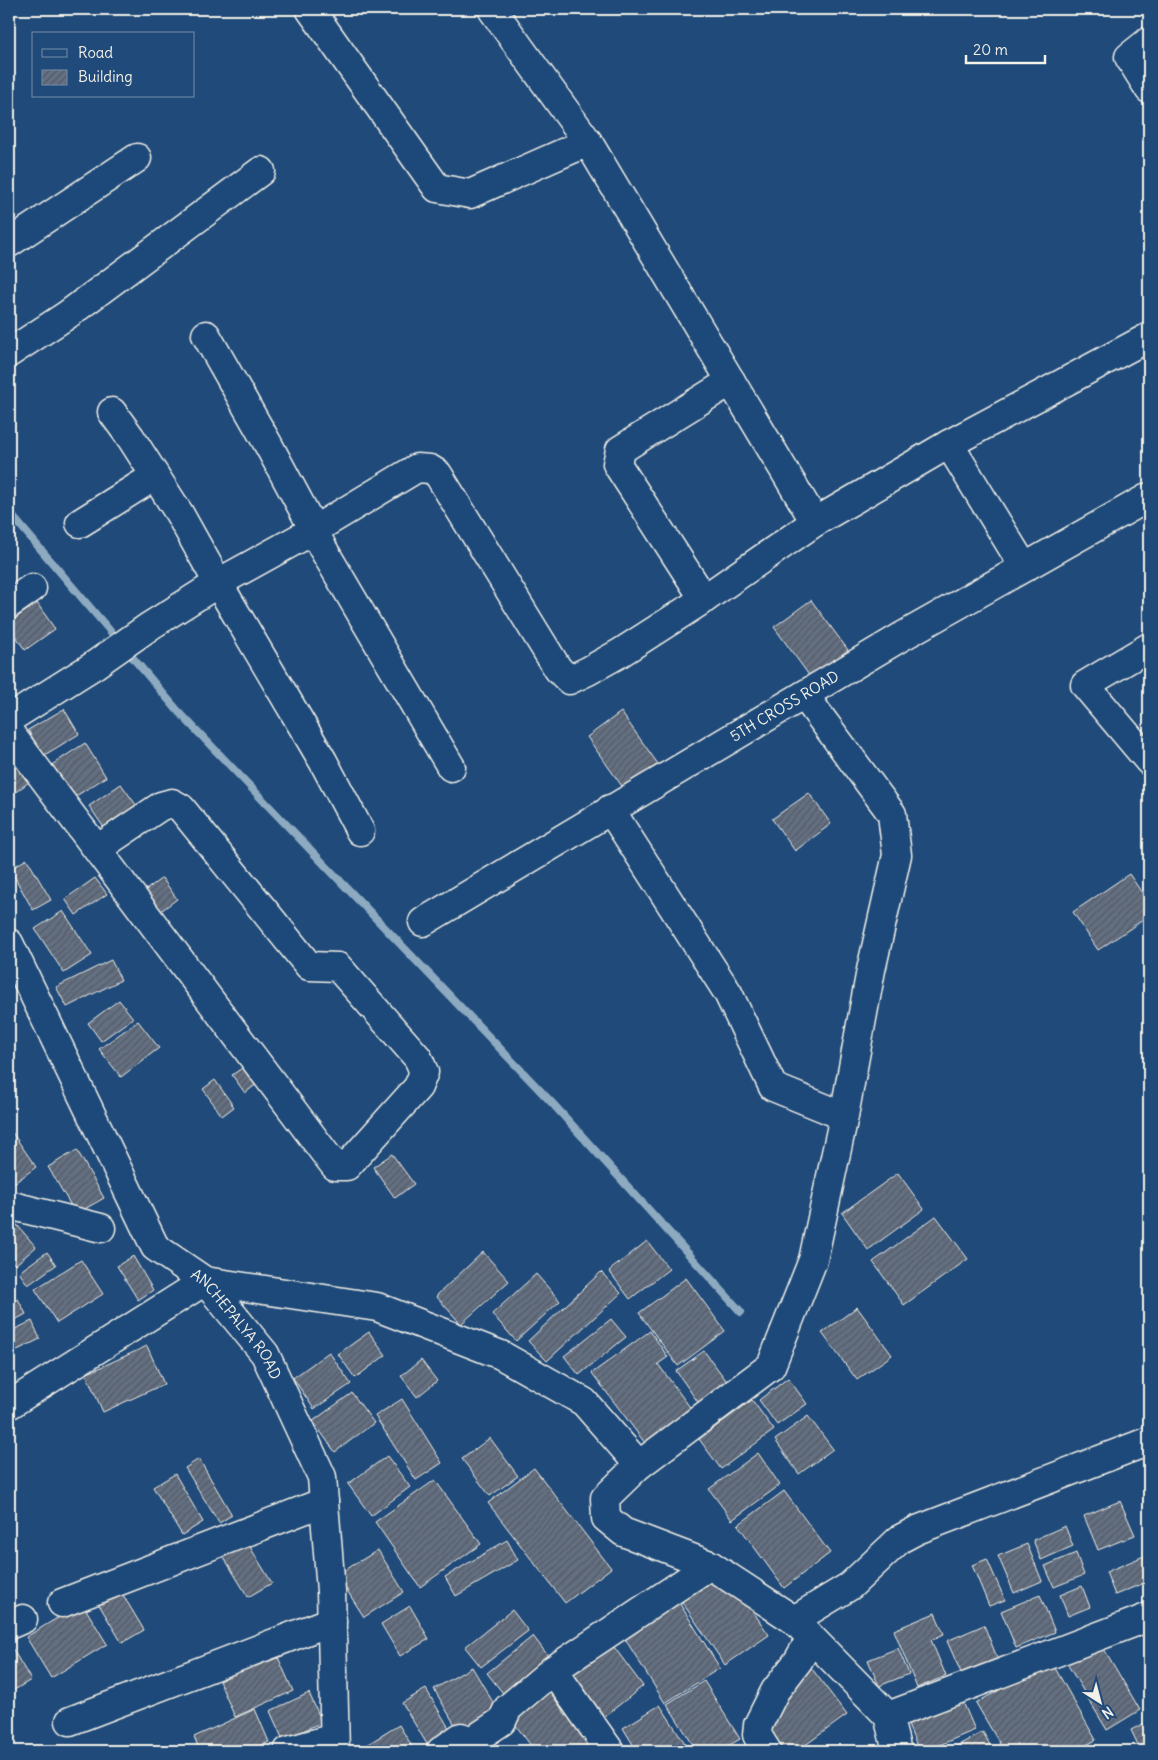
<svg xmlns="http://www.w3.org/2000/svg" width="1158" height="1760" viewBox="0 0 1158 1760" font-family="Delius,sans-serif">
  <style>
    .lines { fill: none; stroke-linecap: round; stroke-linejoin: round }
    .stream { stroke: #8daac0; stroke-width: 8 }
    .building { fill: url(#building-hatch); stroke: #f4f1e8 }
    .street-casing { stroke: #f4f1e8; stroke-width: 31 }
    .street { stroke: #1f4a7a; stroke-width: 28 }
    .labels { text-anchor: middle; stroke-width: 5; stroke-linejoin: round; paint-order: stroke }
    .street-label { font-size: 15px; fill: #f4f1e8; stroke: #1f4a7a }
  </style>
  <defs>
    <pattern id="building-hatch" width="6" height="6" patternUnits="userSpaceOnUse" patternTransform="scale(1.25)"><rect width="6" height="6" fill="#636f82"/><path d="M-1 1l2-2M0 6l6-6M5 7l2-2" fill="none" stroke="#555a61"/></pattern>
  </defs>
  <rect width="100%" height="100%" fill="#1f4a7a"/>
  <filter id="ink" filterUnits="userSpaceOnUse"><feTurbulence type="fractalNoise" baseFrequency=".02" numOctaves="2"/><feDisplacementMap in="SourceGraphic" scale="10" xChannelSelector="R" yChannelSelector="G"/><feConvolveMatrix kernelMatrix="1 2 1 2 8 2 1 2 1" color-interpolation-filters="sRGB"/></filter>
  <g filter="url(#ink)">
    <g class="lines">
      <!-- stream -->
      <path class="stream" d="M9,512L178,711L553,1104L741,1312"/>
    </g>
    <!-- building -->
    <path class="building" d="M811,600L848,650L811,678L774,627Z
      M37,603L55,629L25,650L9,626V623Z
      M64,709L79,734L43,756L28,730Z
      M621,712L658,764L624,789L587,737Z
      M85,743L106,777L65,803L44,770Z
      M9,755L29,782L9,797Z
      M121,784L139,809L107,832L89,806Z
      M809,793L831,824L795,851L772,819Z
      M27,859L51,900L33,910L10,869Z
      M1129,874L1149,903V916L1098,950L1073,912Z
      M95,878L107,894L76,915L65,899Z
      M162,878L177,899L150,919L135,898Z
      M63,911L92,955L64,973L35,929Z
      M111,960L121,980L67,1007L56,987Z
      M119,1000L133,1018L101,1041L88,1023Z
      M138,1021L159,1048L121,1077L99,1049Z
      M245,1066L258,1083L245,1093L232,1075Z
      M215,1080L234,1107L222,1116L203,1089Z
      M9,1128L36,1167L9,1187Z
      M77,1150L104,1198L76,1214L48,1167Z
      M392,1154L414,1184L395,1198L373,1167Z
      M898,1173L924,1209L868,1250L842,1213Z
      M936,1216L968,1259L904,1305L873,1262Z
      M12,1219L36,1247L15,1265L9,1257V1222Z
      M647,1241L669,1269L630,1299L609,1271Z
      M47,1252L56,1265L28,1285L19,1272Z
      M483,1252L509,1281L461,1324L436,1296Z
      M133,1256L153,1290L138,1300L117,1266Z
      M81,1260L103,1294L57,1323L35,1289Z
      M601,1272L621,1293L547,1361L528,1341Z
      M536,1274L560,1301L516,1341L492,1314Z
      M686,1278L725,1331L678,1366L639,1313Z
      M18,1299L26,1314L9,1323V1304Z
      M857,1307L892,1355L857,1380L822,1333Z
      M611,1319L626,1337L579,1375L564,1356Z
      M32,1321L40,1339L9,1354V1332Z
      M650,1331L668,1357L658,1364L692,1410L645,1443L592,1373Z
      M369,1332L386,1355L355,1378L338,1354Z
      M147,1346L164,1384L103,1412L86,1374Z
      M704,1351L729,1384L700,1405L676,1371Z
      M329,1352L351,1384L314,1409L293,1378Z
      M421,1360L437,1381L417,1397L401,1376Z
      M788,1378L807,1404L777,1425L759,1400Z
      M352,1393L374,1423L335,1452L313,1421Z
      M402,1399L442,1463L416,1480L375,1416Z
      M752,1400L774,1430L721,1469L699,1439Z
      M808,1416L833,1449L799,1474L775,1440Z
      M490,1438L518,1476L490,1496L462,1459Z
      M758,1453L780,1485L732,1520L709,1489Z
      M387,1456L410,1487L371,1516L348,1484Z
      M199,1459L232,1515L219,1523L185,1468Z
      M534,1468L611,1568L565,1603L488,1503Z
      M175,1474L203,1522L182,1535L153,1487Z
      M435,1480L481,1544L420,1587L375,1522Z
      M784,1491L830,1553L784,1588L738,1525Z
      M1120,1501L1135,1535L1098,1550L1084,1516Z
      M1065,1526L1073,1546L1041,1560L1033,1540Z
      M507,1540L518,1560L456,1596L445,1577Z
      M247,1542L272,1583L248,1597L223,1556Z
      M1027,1544L1042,1581L1014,1593L998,1556Z
      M378,1550L404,1592L364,1617L337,1575Z
      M1076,1553L1084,1575L1054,1587L1045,1566Z
      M1144,1556L1149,1568V1581L1115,1595L1106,1572Z
      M987,1559L1005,1600L989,1606L972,1565Z
      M720,1563L769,1635L725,1665L676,1593Z
      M1082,1586L1090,1607L1068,1616L1060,1595Z
      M120,1590L144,1630L122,1643L98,1603Z
      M1040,1595L1055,1632L1016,1648L1001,1611Z
      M675,1596L720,1668L665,1703L620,1631Z
      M82,1603L107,1644L51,1678L26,1637Z
      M410,1606L429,1639L400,1656L381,1624Z
      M512,1610L528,1631L481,1667L465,1647Z
      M935,1613L944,1634L931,1640L946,1676L917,1688L894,1630Z
      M984,1625L998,1660L962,1675L947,1641Z
      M533,1636L552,1661L506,1697L487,1673Z
      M608,1639L643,1686L604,1717L568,1670Z
      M1100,1642L1140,1710L1107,1730L1066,1662Z
      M9,1643L31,1680L14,1690L9,1682Z
      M898,1648L909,1674L879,1686L868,1660Z
      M277,1655L293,1691L235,1717L219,1681Z
      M806,1661L847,1715L797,1751H783L762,1725Z
      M1051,1661L1096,1740L1075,1751H1004L976,1703Z
      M472,1667L497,1709L459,1732L434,1689Z
      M562,1675L609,1738L592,1751H535L508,1715Z
      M704,1681L740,1739L719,1751H697L667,1704Z
      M426,1689L453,1735L430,1749L402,1703Z
      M309,1693L322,1722L283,1740L270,1711Z
      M960,1695L975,1730L925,1751H919L905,1718Z
      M660,1705L690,1751H637L623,1728Z
      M255,1709L269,1742L248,1751H200L194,1737Z
      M1149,1721V1751H1141L1131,1730Z
      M399,1725L415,1751H372L368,1744Z
      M983,1732L993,1751H947Z"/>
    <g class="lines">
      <defs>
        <g id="street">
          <path d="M310,9L437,188L470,194L588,142L815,522"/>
          <path d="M492,9L588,142"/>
          <path d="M1149,41L1129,57L1149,89"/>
          <path d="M9,243L137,158"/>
          <path d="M206,335L269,446L314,530L322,547L451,767"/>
          <path d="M9,353L67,315L261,171"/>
          <path d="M112,412L131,438L179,513L218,583L323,761L360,831"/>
          <path d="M949,444L1024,567"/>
          <path d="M80,523L155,476"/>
          <path d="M704,599L617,464L620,450L731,381"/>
          <path d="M9,604L32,588"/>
          <path d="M1149,647L1085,685L1149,761"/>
          <path d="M804,695L892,814L897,855L871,970L844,1116L813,1260L771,1366L639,1465L605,1498L606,1518L623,1532L710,1565L794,1620L888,1716L897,1751"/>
          <path d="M9,719L93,666L150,626L218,583L314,530L417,468L430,469L438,474L558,669L569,680L588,671L620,653L704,599L815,522L949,444L1149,337"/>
          <path d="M9,732L324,1152L335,1166H347L418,1087L424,1072L418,1058L338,967L309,966L181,808L172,803L161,806L97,849"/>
          <path d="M610,809L728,993L773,1087L844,1116"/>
          <path id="s1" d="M423,922L901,637L1149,497"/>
          <path id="s2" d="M9,943L155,1247L205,1281L265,1354L322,1477L331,1591L335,1751"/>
          <path d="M9,1205L101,1228"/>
          <path d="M9,1405L205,1281L377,1307L501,1355L584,1402L639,1465"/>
          <path d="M62,1603L324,1502"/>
          <path d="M794,1620L850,1586L900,1539L917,1530L1149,1441"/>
          <path d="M9,1625L23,1619"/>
          <path d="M888,1716L1149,1617"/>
          <path d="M70,1721L332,1621"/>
          <path d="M288,1751L334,1738"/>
          <path d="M441,1751L461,1737L472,1741L502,1721L508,1708L553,1670"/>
          <path d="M610,1751L553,1670L710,1565"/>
          <path d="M767,1751L757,1735L758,1725L775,1691L798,1661L811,1638"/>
        </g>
      </defs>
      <!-- street casing -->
      <use href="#street" class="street-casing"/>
      <!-- street -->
      <use href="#street" class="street"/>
    </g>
  </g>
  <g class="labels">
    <!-- street labels -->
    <g class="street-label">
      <text dy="5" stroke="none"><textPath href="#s1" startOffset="421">5TH CROSS ROAD</textPath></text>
      <text dy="5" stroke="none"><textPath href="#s2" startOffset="451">ANCHEPALYA ROAD</textPath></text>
    </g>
  </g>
  <!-- margin -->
  <rect width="1158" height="1760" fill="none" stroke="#1f4a7a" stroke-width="30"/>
  <rect x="15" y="15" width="1128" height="1730" fill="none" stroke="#f4f1e8" stroke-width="2" filter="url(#ink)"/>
  <!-- legend -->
  <rect x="32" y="32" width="162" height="65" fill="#1f4a7a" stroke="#748da6"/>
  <rect x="42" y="49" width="25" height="8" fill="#1f4a7a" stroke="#748da6"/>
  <text x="78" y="58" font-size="15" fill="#f4f1e8">Road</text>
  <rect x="42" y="70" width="25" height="15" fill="url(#building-hatch)" stroke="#748da6"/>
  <text x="78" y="82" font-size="15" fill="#f4f1e8">Building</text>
  <!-- north arrow -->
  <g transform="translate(1100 1702) rotate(144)" stroke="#1f4a7a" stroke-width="4" paint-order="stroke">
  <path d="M0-4L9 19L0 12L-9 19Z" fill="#f4f1e8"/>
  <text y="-8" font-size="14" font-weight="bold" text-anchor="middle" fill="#f4f1e8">N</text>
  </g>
  <!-- scale -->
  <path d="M966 55v8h79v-8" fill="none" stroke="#f4f1e8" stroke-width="2.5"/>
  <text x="973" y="55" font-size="15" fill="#f4f1e8" stroke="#1f4a7a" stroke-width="4" paint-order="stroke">20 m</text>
</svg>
